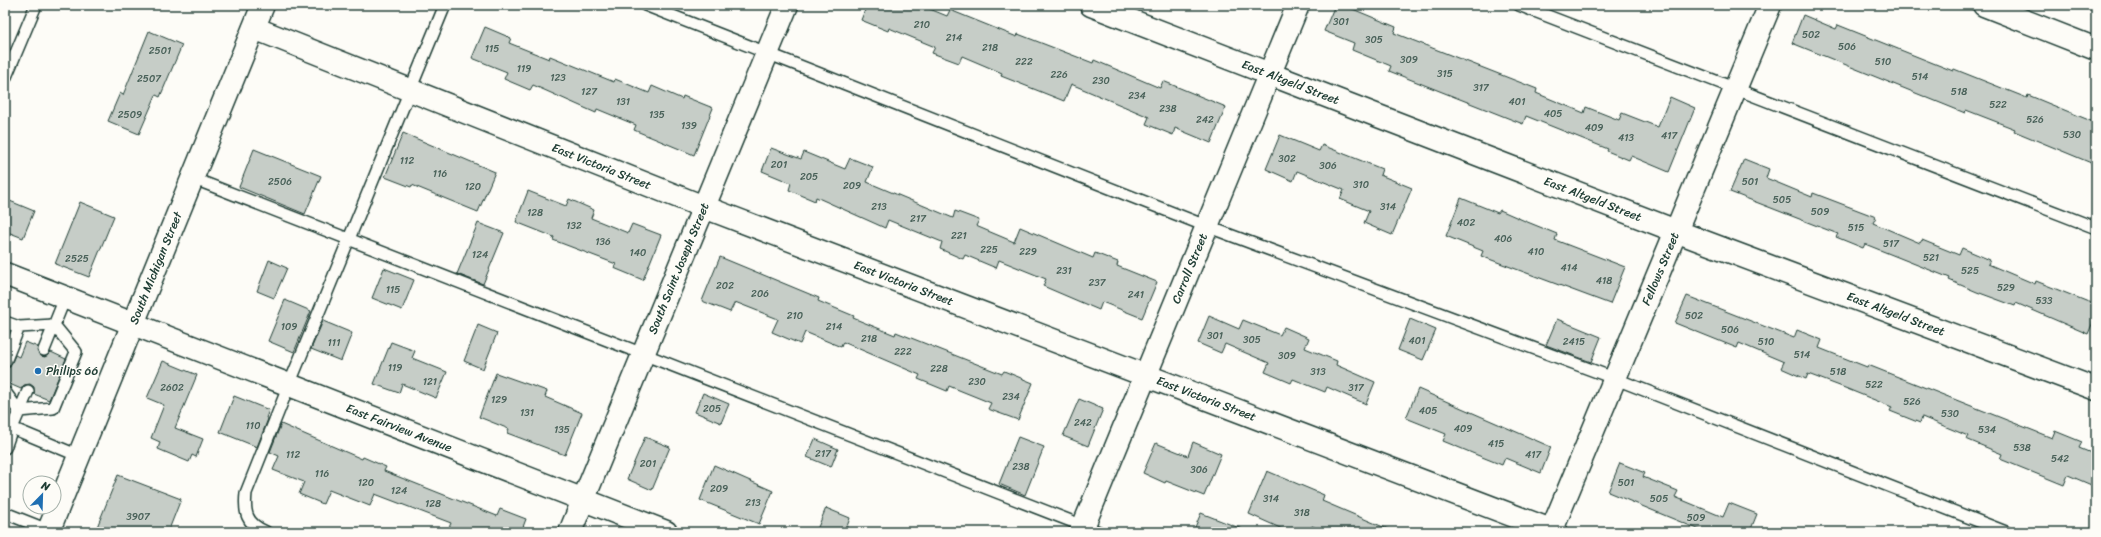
<svg xmlns="http://www.w3.org/2000/svg" width="2101" height="537" viewBox="0 0 2101 537" font-family="Sriracha,sans-serif">
  <style>
    .building { fill: #c6cdc7; stroke: #1f3d34 }
    .lines { fill: none; stroke-linecap: round; stroke-linejoin: round }
    .service-casing { stroke: #1f3d34; stroke-width: 14 }
    .minor-casing { stroke: #1f3d34; stroke-width: 25 }
    .tertiary-casing { stroke: #1f3d34; stroke-width: 25 }
    .primary-casing { stroke: #1f3d34; stroke-width: 25 }
    .service { stroke: #fdfcf7; stroke-width: 11 }
    .minor { stroke: #fdfcf7; stroke-width: 22 }
    .tertiary { stroke: #fdfcf7; stroke-width: 22 }
    .primary { stroke: #fdfcf7; stroke-width: 22 }
    .poi-dot { fill: #1f6fb2; stroke: #fdfcf7; stroke-width: 1.5 }
    .labels { text-anchor: middle; stroke-width: 3; stroke-linejoin: round; paint-order: stroke }
    .number-label { font-size: 10px; fill: #496159 }
    .street-label { font-size: 12px; fill: #1f3d34; stroke: #fdfcf7 }
    .poi-label { font-size: 12px; fill: #1f3d34; stroke: #fdfcf7; text-anchor: start }
  </style>
  <rect width="100%" height="100%" fill="#fdfcf7"/>
  <filter id="ink" filterUnits="userSpaceOnUse"><feTurbulence type="fractalNoise" baseFrequency=".025" numOctaves="2"/><feDisplacementMap in="SourceGraphic" scale="8" xChannelSelector="R" yChannelSelector="G"/><feConvolveMatrix kernelMatrix="1 2 1 2 8 2 1 2 1" color-interpolation-filters="sRGB"/></filter>
  <g filter="url(#ink)">
    <!-- building -->
    <path class="building" d="M867,5H920L947,16L950,10L1017,37L1018,34L1093,63L1094,60L1160,88L1163,81L1226,107L1211,143L1175,128L1173,135L1146,124L1149,117L1071,84L1064,101L1001,76L1002,73L962,56L959,63L932,53L935,47L889,28L888,31L861,20Z
      M1335,5H1343L1396,27L1394,33L1537,89L1536,93L1584,113L1586,107L1619,120L1622,113L1658,127L1670,97L1695,108L1669,172L1631,156L1629,160L1607,151L1608,149L1526,116L1523,124L1389,71L1391,66L1352,50L1354,43L1324,31Z
      M1803,15L1836,29L1838,25L1953,71L1954,69L2027,98L2028,95L2096,123V165L2014,131L2015,129L1966,110L1965,113L1792,43Z
      M485,27L511,38L509,43L549,59L550,56L614,82L615,79L649,93L652,86L682,99L683,96L713,108L694,155L634,130L636,125L597,109L596,113L533,85L530,90L504,79L507,72L472,58Z
      M149,31L182,45L160,97L156,95L139,134L108,121L120,93L123,95Z
      M403,133L495,172L478,212L412,185L411,187L385,177Z
      M1280,135L1319,151L1322,145L1382,169L1380,175L1412,188L1392,235L1364,223L1369,211L1340,199L1344,190L1297,171L1293,181L1266,169Z
      M771,148L801,159L804,152L845,169L850,158L873,167L867,182L953,218L955,211L979,220L976,226L1014,242L1020,227L1093,258L1095,253L1118,262L1117,266L1157,282L1142,318L1102,302L1099,310L1043,286L1046,279L999,260L996,268L965,255L963,259L940,249L942,242L888,220L885,228L816,197L815,201L789,190L791,183L762,171Z
      M254,149L321,176L305,214L239,187Z
      M1744,159L1769,169L1766,178L1812,197L1813,193L1876,217L1873,223L1920,243L1922,240L1959,255L1962,248L1990,260L1988,264L2035,284L2036,281L2096,305V315L2088,334L2016,303L2015,306L1977,292L1949,280L1950,278L1865,244L1863,248L1836,237L1838,234L1730,192Z
      M528,191L566,206L569,199L594,210L591,218L628,233L632,224L661,235L643,280L614,268L616,264L553,240L554,237L516,222Z
      M1461,198L1498,213L1500,210L1525,221L1557,234L1555,240L1625,267L1610,304L1481,256L1483,251L1446,236Z
      M5,199L34,211L23,238L5,231Z
      M80,202L114,216L89,277L55,264Z
      M478,223L504,233L483,284L457,274Z
      M720,257L819,298L818,301L854,316L853,318L895,335L896,332L1002,374L1004,371L1033,383L1018,420L988,409L991,403L949,386L947,391L918,379L920,375L843,342L841,347L805,332L800,344L772,332L778,319L735,302L730,312L702,301Z
      M269,260L287,268L274,298L257,291Z
      M384,268L414,280L402,310L372,298Z
      M1687,296L1794,338L1797,330L1822,340L1819,348L1867,367L1868,365L2052,438L2055,431L2082,442L2079,448L2096,455V487L2068,475L2064,485L2000,459L2002,454L1966,439L1968,436L1922,417L1920,423L1890,411L1892,407L1845,388L1808,374L1806,379L1781,368L1784,362L1739,343L1737,348L1675,323Z
      M285,300L311,311L294,352L268,341Z
      M1209,316L1239,329L1243,320L1280,335L1284,327L1309,338L1305,348L1337,361L1336,365L1375,382L1366,404L1327,387L1325,392L1293,379L1291,383L1265,372L1269,363L1225,344L1221,353L1198,343Z
      M1410,319L1436,330L1423,360L1398,350Z
      M1557,319L1601,337L1591,362L1546,345Z
      M323,321L352,333L341,361L311,349Z
      M478,325L497,333L483,369L464,361Z
      M25,342L38,347L37,351L41,356L45,357L51,352L66,359L49,400L34,394V387L30,384L24,385L21,389L5,382V369L10,367L15,355L19,357Z
      M391,342L415,351L412,358L447,372L436,398L402,384L399,393L374,384Z
      M163,361L197,375L175,428L203,439L196,457L192,455L189,462L158,449L160,442L151,438L164,405L147,398Z
      M496,373L547,391L545,397L582,413L565,455L507,433L509,429L479,417Z
      M1418,389L1551,447L1541,473L1505,458L1502,465L1477,455L1443,441L1446,434L1406,418Z
      M703,393L729,404L721,423L695,412Z
      M234,396L269,410L266,418L268,419L257,447L220,432Z
      M1079,399L1103,409L1088,446L1063,436Z
      M281,424L362,459L363,457L386,467L384,471L497,516L500,509L526,519L523,527L535,532H447L451,523L375,494L370,506L329,490L323,504L299,494L304,482L273,470L279,456L270,452Z
      M645,437L670,447L652,490L627,479Z
      M1018,437L1044,447L1025,495L999,484Z
      M815,439L838,449L831,467L807,457Z
      M1193,442L1221,454L1204,496L1166,481L1165,483L1143,473L1156,443L1188,456Z
      M1620,463L1645,473L1643,477L1678,491L1675,497L1723,517L1729,503L1757,514L1751,529L1758,532H1705L1608,492Z
      M714,465L773,491L759,524L700,500Z
      M1267,471L1324,495L1322,501L1395,532H1326L1312,526L1309,532H1289L1249,514Z
      M118,475L181,499L168,532H95Z
      M826,508L850,518L845,532H816Z
      M1201,513L1247,531V532H1193Z"/>
    <g class="lines">
      <defs>
        <path id="service" d="M645,5L1206,226L1616,379L2006,532
          M1519,5L2096,228
          M5,79L36,5
          M192,178L1099,532
          M5,322L19,327
          M44,350L65,298
          M5,362L19,327L54,325L76,352L53,408L19,411L5,392
          M28,391L12,428L79,456
          M5,448L12,428
          M5,513L48,530
          M266,532C246,524 244,512 246,493L289,385L445,5"/>
        <g id="minor">
          <path id="s1" d="M1091,5L1694,238L2096,389"/>
          <path id="s2" d="M254,28L704,207L1556,532"/>
          <path id="s3" d="M5,274L666,532"/>
          <path id="s4" d="M570,532L787,5"/>
          <path id="s5" d="M1081,532L1298,5"/>
        </g>
        <g id="tertiary">
          <path d="M1984,5L2096,49"/>
          <path id="s6" d="M1551,532L1770,5"/>
        </g>
        <g id="primary">
          <path id="s7" d="M48,532L263,5"/>
        </g>
      </defs>
      <!-- service casing -->
      <use href="#service" class="service-casing"/>
      <!-- minor casing -->
      <use href="#minor" class="minor-casing"/>
      <!-- tertiary casing -->
      <use href="#tertiary" class="tertiary-casing"/>
      <!-- primary casing -->
      <use href="#primary" class="primary-casing"/>
      <!-- service -->
      <use href="#service" class="service"/>
      <!-- minor -->
      <use href="#minor" class="minor"/>
      <!-- tertiary -->
      <use href="#tertiary" class="tertiary"/>
      <!-- primary -->
      <use href="#primary" class="primary"/>
    </g>
  </g>
  <!-- markers -->
  <circle class="poi-dot" cx="38" cy="371" r="4"/>
  <g class="labels">
    <!-- number labels -->
    <g class="number-label">
      <text x="1341" y="25">301</text>
      <text x="922" y="28">210</text>
      <text x="1811" y="38">502</text>
      <text x="954" y="41">214</text>
      <text x="1374" y="43">305</text>
      <text x="1847" y="50">506</text>
      <text x="990" y="51">218</text>
      <text x="492" y="52">115</text>
      <text x="160" y="54">2501</text>
      <text x="1409" y="63">309</text>
      <text x="1024" y="65">222</text>
      <text x="1883" y="65">510</text>
      <text x="524" y="72">119</text>
      <text x="1445" y="77">315</text>
      <text x="1059" y="78">226</text>
      <text x="1920" y="80">514</text>
      <text x="558" y="81">123</text>
      <text x="149" y="82">2507</text>
      <text x="1101" y="84">230</text>
      <text x="1481" y="91">317</text>
      <text x="589" y="95">127</text>
      <text x="1959" y="95">518</text>
      <text x="1137" y="99">234</text>
      <text x="623" y="105">131</text>
      <text x="1517" y="105">401</text>
      <text x="1998" y="108">522</text>
      <text x="1168" y="112">238</text>
      <text x="1553" y="117">405</text>
      <text x="130" y="118">2509</text>
      <text x="657" y="118">135</text>
      <text x="1205" y="123">242</text>
      <text x="2035" y="123">526</text>
      <text x="689" y="129">139</text>
      <text x="1594" y="131">409</text>
      <text x="2072" y="138">530</text>
      <text x="1669" y="139">417</text>
      <text x="1626" y="141">413</text>
      <text x="1287" y="162">302</text>
      <text x="407" y="164">112</text>
      <text x="779" y="168">201</text>
      <text x="1328" y="169">306</text>
      <text x="440" y="177">116</text>
      <text x="809" y="180">205</text>
      <text x="280" y="185">2506</text>
      <text x="1750" y="185">501</text>
      <text x="1361" y="188">310</text>
      <text x="852" y="189">209</text>
      <text x="473" y="190">120</text>
      <text x="1782" y="203">505</text>
      <text x="879" y="210">213</text>
      <text x="1388" y="210">314</text>
      <text x="1820" y="215">509</text>
      <text x="535" y="216">128</text>
      <text x="918" y="222">217</text>
      <text x="1466" y="226">402</text>
      <text x="574" y="229">132</text>
      <text x="1856" y="231">515</text>
      <text x="959" y="239">221</text>
      <text x="1503" y="242">406</text>
      <text x="603" y="245">136</text>
      <text x="1891" y="247">517</text>
      <text x="989" y="253">225</text>
      <text x="1028" y="255">229</text>
      <text x="1536" y="255">410</text>
      <text x="638" y="256">140</text>
      <text x="480" y="258">124</text>
      <text x="1931" y="261">521</text>
      <text x="77" y="262">2525</text>
      <text x="1569" y="271">414</text>
      <text x="1064" y="274">231</text>
      <text x="1970" y="274">525</text>
      <text x="1604" y="284">418</text>
      <text x="1097" y="286">237</text>
      <text x="725" y="289">202</text>
      <text x="2006" y="291">529</text>
      <text x="393" y="293">115</text>
      <text x="760" y="297">206</text>
      <text x="1136" y="298">241</text>
      <text x="2044" y="304">533</text>
      <text x="795" y="319">210</text>
      <text x="1694" y="319">502</text>
      <text x="289" y="330">109</text>
      <text x="834" y="330">214</text>
      <text x="1730" y="333">506</text>
      <text x="1215" y="339">301</text>
      <text x="869" y="342">218</text>
      <text x="1252" y="343">305</text>
      <text x="1417" y="344">401</text>
      <text x="1574" y="345">2415</text>
      <text x="1766" y="345">510</text>
      <text x="334" y="346">111</text>
      <text x="903" y="355">222</text>
      <text x="1802" y="358">514</text>
      <text x="1287" y="359">309</text>
      <text x="395" y="371">119</text>
      <text x="939" y="372">228</text>
      <text x="1318" y="375">313</text>
      <text x="1838" y="375">518</text>
      <text x="430" y="385">121</text>
      <text x="977" y="385">230</text>
      <text x="1874" y="388">522</text>
      <text x="172" y="391">2602</text>
      <text x="1356" y="391">317</text>
      <text x="1011" y="400">234</text>
      <text x="499" y="403">129</text>
      <text x="1912" y="405">526</text>
      <text x="712" y="412">205</text>
      <text x="1428" y="414">405</text>
      <text x="527" y="416">131</text>
      <text x="1950" y="417">530</text>
      <text x="1083" y="426">242</text>
      <text x="253" y="429">110</text>
      <text x="1463" y="432">409</text>
      <text x="562" y="433">135</text>
      <text x="1987" y="433">534</text>
      <text x="1496" y="447">415</text>
      <text x="2022" y="451">538</text>
      <text x="823" y="457">217</text>
      <text x="293" y="458">112</text>
      <text x="1533" y="458">417</text>
      <text x="2060" y="462">542</text>
      <text x="648" y="467">201</text>
      <text x="1021" y="470">238</text>
      <text x="1199" y="473">306</text>
      <text x="322" y="477">116</text>
      <text x="366" y="486">120</text>
      <text x="1626" y="486">501</text>
      <text x="719" y="492">209</text>
      <text x="399" y="494">124</text>
      <text x="1271" y="502">314</text>
      <text x="1659" y="502">505</text>
      <text x="753" y="506">213</text>
      <text x="433" y="507">128</text>
      <text x="1302" y="516">318</text>
      <text x="138" y="520">3907</text>
      <text x="1696" y="521">509</text>
    </g>
    <!-- street labels -->
    <g class="street-label">
      <text dy="4" stroke="none"><textPath href="#s1" startOffset="214">East Altgeld Street</textPath></text>
      <text dy="4" stroke="none"><textPath href="#s2" startOffset="374">East Victoria Street</textPath></text>
      <text dy="4" stroke="none"><textPath href="#s1" startOffset="538">East Altgeld Street</textPath></text>
      <text dy="4" stroke="none"><textPath href="#s7" startOffset="285">South Michigan Street</textPath></text>
      <text dy="4" stroke="none"><textPath href="#s5" startOffset="285">Carroll Street</textPath></text>
      <text dy="4" stroke="none"><textPath href="#s4" startOffset="285">South Saint Joseph Street</textPath></text>
      <text dy="4" stroke="none"><textPath href="#s6" startOffset="285">Fellows Street</textPath></text>
      <text dy="4" stroke="none"><textPath href="#s2" startOffset="698">East Victoria Street</textPath></text>
      <text dy="4" stroke="none"><textPath href="#s1" startOffset="862">East Altgeld Street</textPath></text>
      <text dy="4" stroke="none"><textPath href="#s2" startOffset="1022">East Victoria Street</textPath></text>
      <text dy="4" stroke="none"><textPath href="#s3" startOffset="423">East Fairview Avenue</textPath></text>
    </g>
    <!-- poi labels -->
    <g class="poi-label">
      <text x="46" y="375">Philips 66</text>
    </g>
  </g>
  <!-- margin -->
  <rect width="2101" height="537" fill="none" stroke="#fdfcf7" stroke-width="20"/>
  <rect x="10" y="10" width="2081" height="517" fill="none" stroke="#1f3d34" stroke-width="1.5" filter="url(#ink)"/>
  <!-- north arrow -->
  <g transform="translate(42 495) rotate(23)"><circle r="19" fill="#fdfcf7" stroke="#a4b0a9"/>
  <path d="M0-3L7 15L0 10L-7 15Z" fill="#1f6fb2"/>
  <text y="-6" font-size="11" font-weight="bold" text-anchor="middle" fill="#1f3d34">N</text>
  </g>
</svg>
